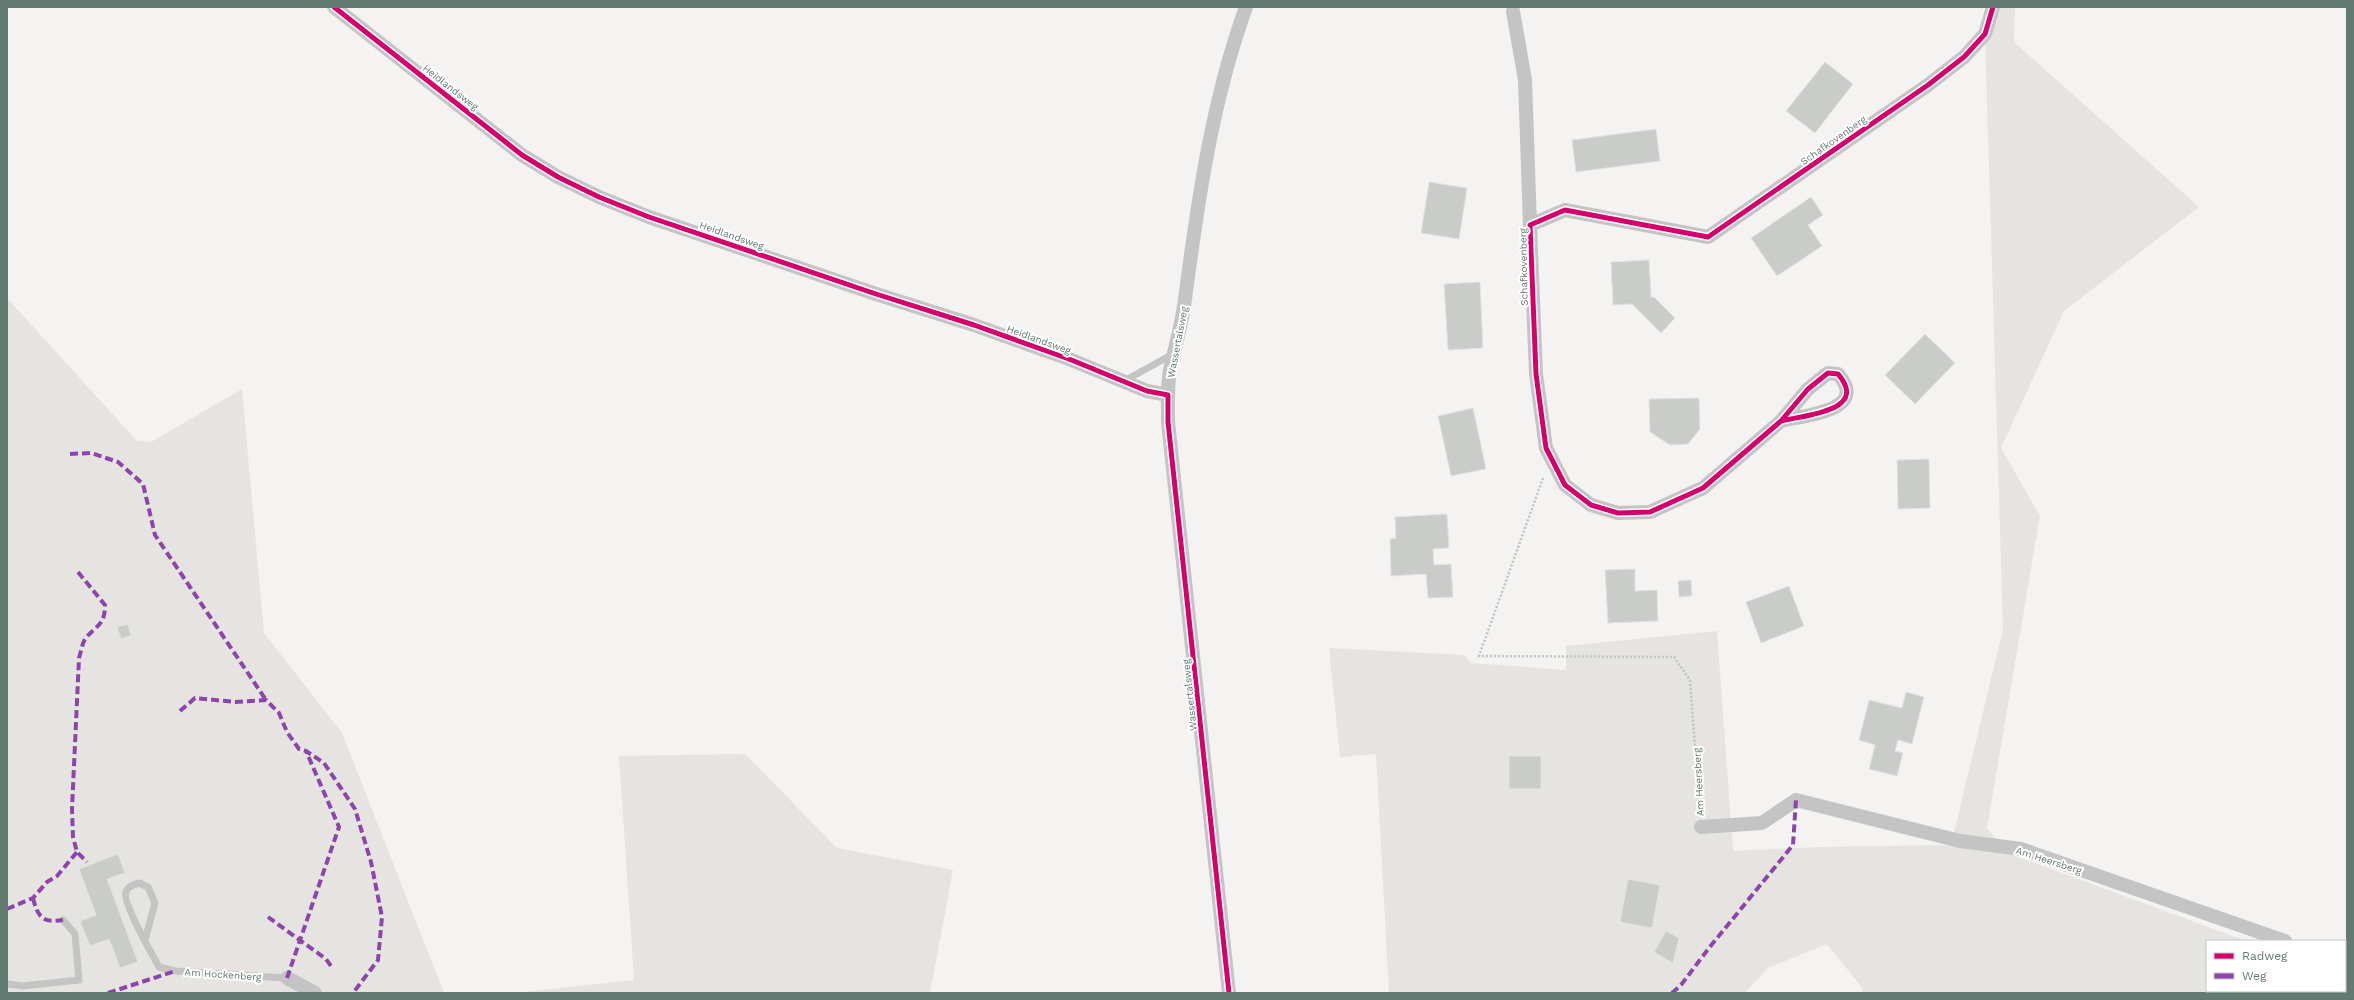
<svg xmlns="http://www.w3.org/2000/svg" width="2354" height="1000" viewBox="0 0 2354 1000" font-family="'Work Sans',sans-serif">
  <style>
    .green { fill: #e5e4e0 }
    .building { fill: #caccca; stroke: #e3e2e2 }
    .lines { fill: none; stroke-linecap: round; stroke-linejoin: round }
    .path { stroke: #c0c3c2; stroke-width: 2.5; stroke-dasharray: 2 2; stroke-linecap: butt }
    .lane { stroke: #c3c4c3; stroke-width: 7 }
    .street { stroke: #c3c4c3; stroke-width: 14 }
    .quiet { stroke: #8e44ad; stroke-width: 4; stroke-dasharray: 8 4; stroke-linecap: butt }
    .cycleway-casing { stroke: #fff; stroke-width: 8 }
    .cycleway { stroke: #d6006c; stroke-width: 5 }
    .labels { text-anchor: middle; stroke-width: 4; stroke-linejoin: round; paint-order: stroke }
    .street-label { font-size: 10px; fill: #627a71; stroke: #fff }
  </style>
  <rect width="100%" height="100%" fill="#f4f3f2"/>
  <!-- green -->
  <path class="green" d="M1993,7H2015L2014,42L2199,207L2064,311L2001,448L2040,516L1987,828L2008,853L2246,941H2207V991H2345V972L2347,973V993H1861L1863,989L1827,944L1768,968L1745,993H1389L1376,754L1340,757L1329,648L1464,655L1471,663L1566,670V646L1717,631L1733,851L1818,847L1951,845L2003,629L1985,34Z
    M7,298L137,441L151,442L242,389L264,633L342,733L444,993H7Z
    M745,754L837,848L953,870L930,993H514L634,980L619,756Z"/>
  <!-- building -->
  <path class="building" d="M1825,62L1853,84L1815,133L1786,111Z
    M1656,129L1660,161L1576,172L1572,140Z
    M1429,182L1467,188L1459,239L1421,233Z
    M1811,197L1823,215L1808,225L1822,246L1777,276L1751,238Z
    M1649,260L1651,297H1654L1675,318L1661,333L1632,304L1613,305L1611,262Z
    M1480,282L1483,348L1448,350L1444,284Z
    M1925,334L1955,363L1915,404L1885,375Z
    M1699,398L1700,429L1688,444L1670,445L1650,432L1649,399Z
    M1473,408L1486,469L1451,476L1438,416Z
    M1929,459L1930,508L1898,509L1897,460Z
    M1447,514L1449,548L1433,549L1434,565L1451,564L1453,597L1428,598L1426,574L1391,576L1390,539L1396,538L1395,517Z
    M1635,569V591L1657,590L1658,621L1608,623L1605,570Z
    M1691,580L1692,596L1679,597L1678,581Z
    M1789,586L1804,626L1761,643L1746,602Z
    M128,624L131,636L121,639L117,627Z
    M1906,692L1924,697L1912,744L1898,740L1895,751L1903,753L1897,776L1869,769L1875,745L1859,740L1869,700L1902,708Z
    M1509,756H1541V789H1509Z
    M118,854L125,873L107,879L138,962L120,968L109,939L90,946L80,921L96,915L79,869Z
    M1628,879L1660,885L1652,928L1620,922Z
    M1666,931L1679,938L1673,963L1654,952Z"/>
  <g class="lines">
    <!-- path -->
    <path class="path" d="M1543,478L1479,656L1674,657L1690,680L1700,812"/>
    <!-- lane -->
    <path class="lane" d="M1124,381L1175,353
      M145,940L155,903L148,887L139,883C135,884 129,886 126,891C121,900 153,956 159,967L175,971L287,978
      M7,984L23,986L79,980L75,934L63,920"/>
    <!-- street -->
    <path class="street" d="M334,7L522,155L558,177L599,197L649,217L876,294L974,325L1069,359L1147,391L1168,395
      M1513,11L1525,80L1530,225
      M1781,421C1805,415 1870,411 1838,374L1828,373L1808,389L1781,421L1703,488L1650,512L1618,513L1591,505L1565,485L1546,448L1536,374L1530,225L1565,210L1708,237L1928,85L1964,57L1985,34L1993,7
      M1701,827L1762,823L1796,800L1960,841L2021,849L2285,941
      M2345,962L2347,963
      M287,978L315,993
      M1229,993L1168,422C1168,405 1167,387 1170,370C1175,347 1182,324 1185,299C1198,200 1212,101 1246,7"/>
    <!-- quiet -->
    <path class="quiet" d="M70,454L91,453L118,462L143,484L155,535L266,700
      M78,572L105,605C105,626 96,625 85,639C82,644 81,652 79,658L72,809L73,837L77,852L87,862
      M180,711L195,698L235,702L266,700L279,713L287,732L299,749L306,751L324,763L355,809L371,862L382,917L378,960L353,993
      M33,898C38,918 43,923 63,920
      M7,909L33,898L47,882L57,876L77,852
      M268,917L326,959L331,966
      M287,978L339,827L306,751
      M108,993L175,971
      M1672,993L1681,985L1709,948L1793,845L1796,800"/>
    <defs>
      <path id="cycleway" d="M334,7L522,155L558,177L599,197L649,217L876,294L974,325L1069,359L1147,391L1168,395V422L1229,993
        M1781,421C1805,415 1870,411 1838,374L1828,373L1808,389L1781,421L1703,488L1650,512L1618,513L1591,505L1565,485L1546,448L1536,374L1530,225L1565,210L1708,237L1928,85L1964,57L1985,34L1993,7"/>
    </defs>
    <!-- cycleway casing -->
    <use href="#cycleway" class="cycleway-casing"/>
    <!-- cycleway -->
    <use href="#cycleway" class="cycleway"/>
  </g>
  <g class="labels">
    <!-- street labels -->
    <g class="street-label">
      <text transform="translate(451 87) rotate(38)" y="4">Heidlandsweg</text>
      <text transform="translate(1833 140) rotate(-35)" y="4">Schafkovenberg</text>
      <text transform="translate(732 235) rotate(19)" y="4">Heidlandsweg</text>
      <text transform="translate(1523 267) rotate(-91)" y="4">Schafkovenberg</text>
      <text transform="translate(1039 339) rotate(20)" y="4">Heidlandsweg</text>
      <text transform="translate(1177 342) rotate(-79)" y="4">Wassertalsweg</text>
      <text transform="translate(1189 695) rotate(-96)" y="4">Wassertalsweg</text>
      <text transform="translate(1698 782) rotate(-93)" y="4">Am Heersberg</text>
      <text transform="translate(2049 860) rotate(18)" y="4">Am Heersberg</text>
      <text transform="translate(223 974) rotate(4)" y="4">Am Hockenberg</text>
    </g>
  </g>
  <!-- border -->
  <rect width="2354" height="1000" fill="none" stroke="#627a71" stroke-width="16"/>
  <!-- legend -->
  <rect x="2206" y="940" width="140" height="52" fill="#ffffff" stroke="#c0cac6"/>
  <rect x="2214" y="953" width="20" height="6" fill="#d6006c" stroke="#c0cac6"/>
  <text x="2242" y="960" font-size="12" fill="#627a71">Radweg</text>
  <rect x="2214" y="973" width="20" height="6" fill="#8e44ad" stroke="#c0cac6"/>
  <text x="2242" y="980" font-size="12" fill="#627a71">Weg</text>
</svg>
